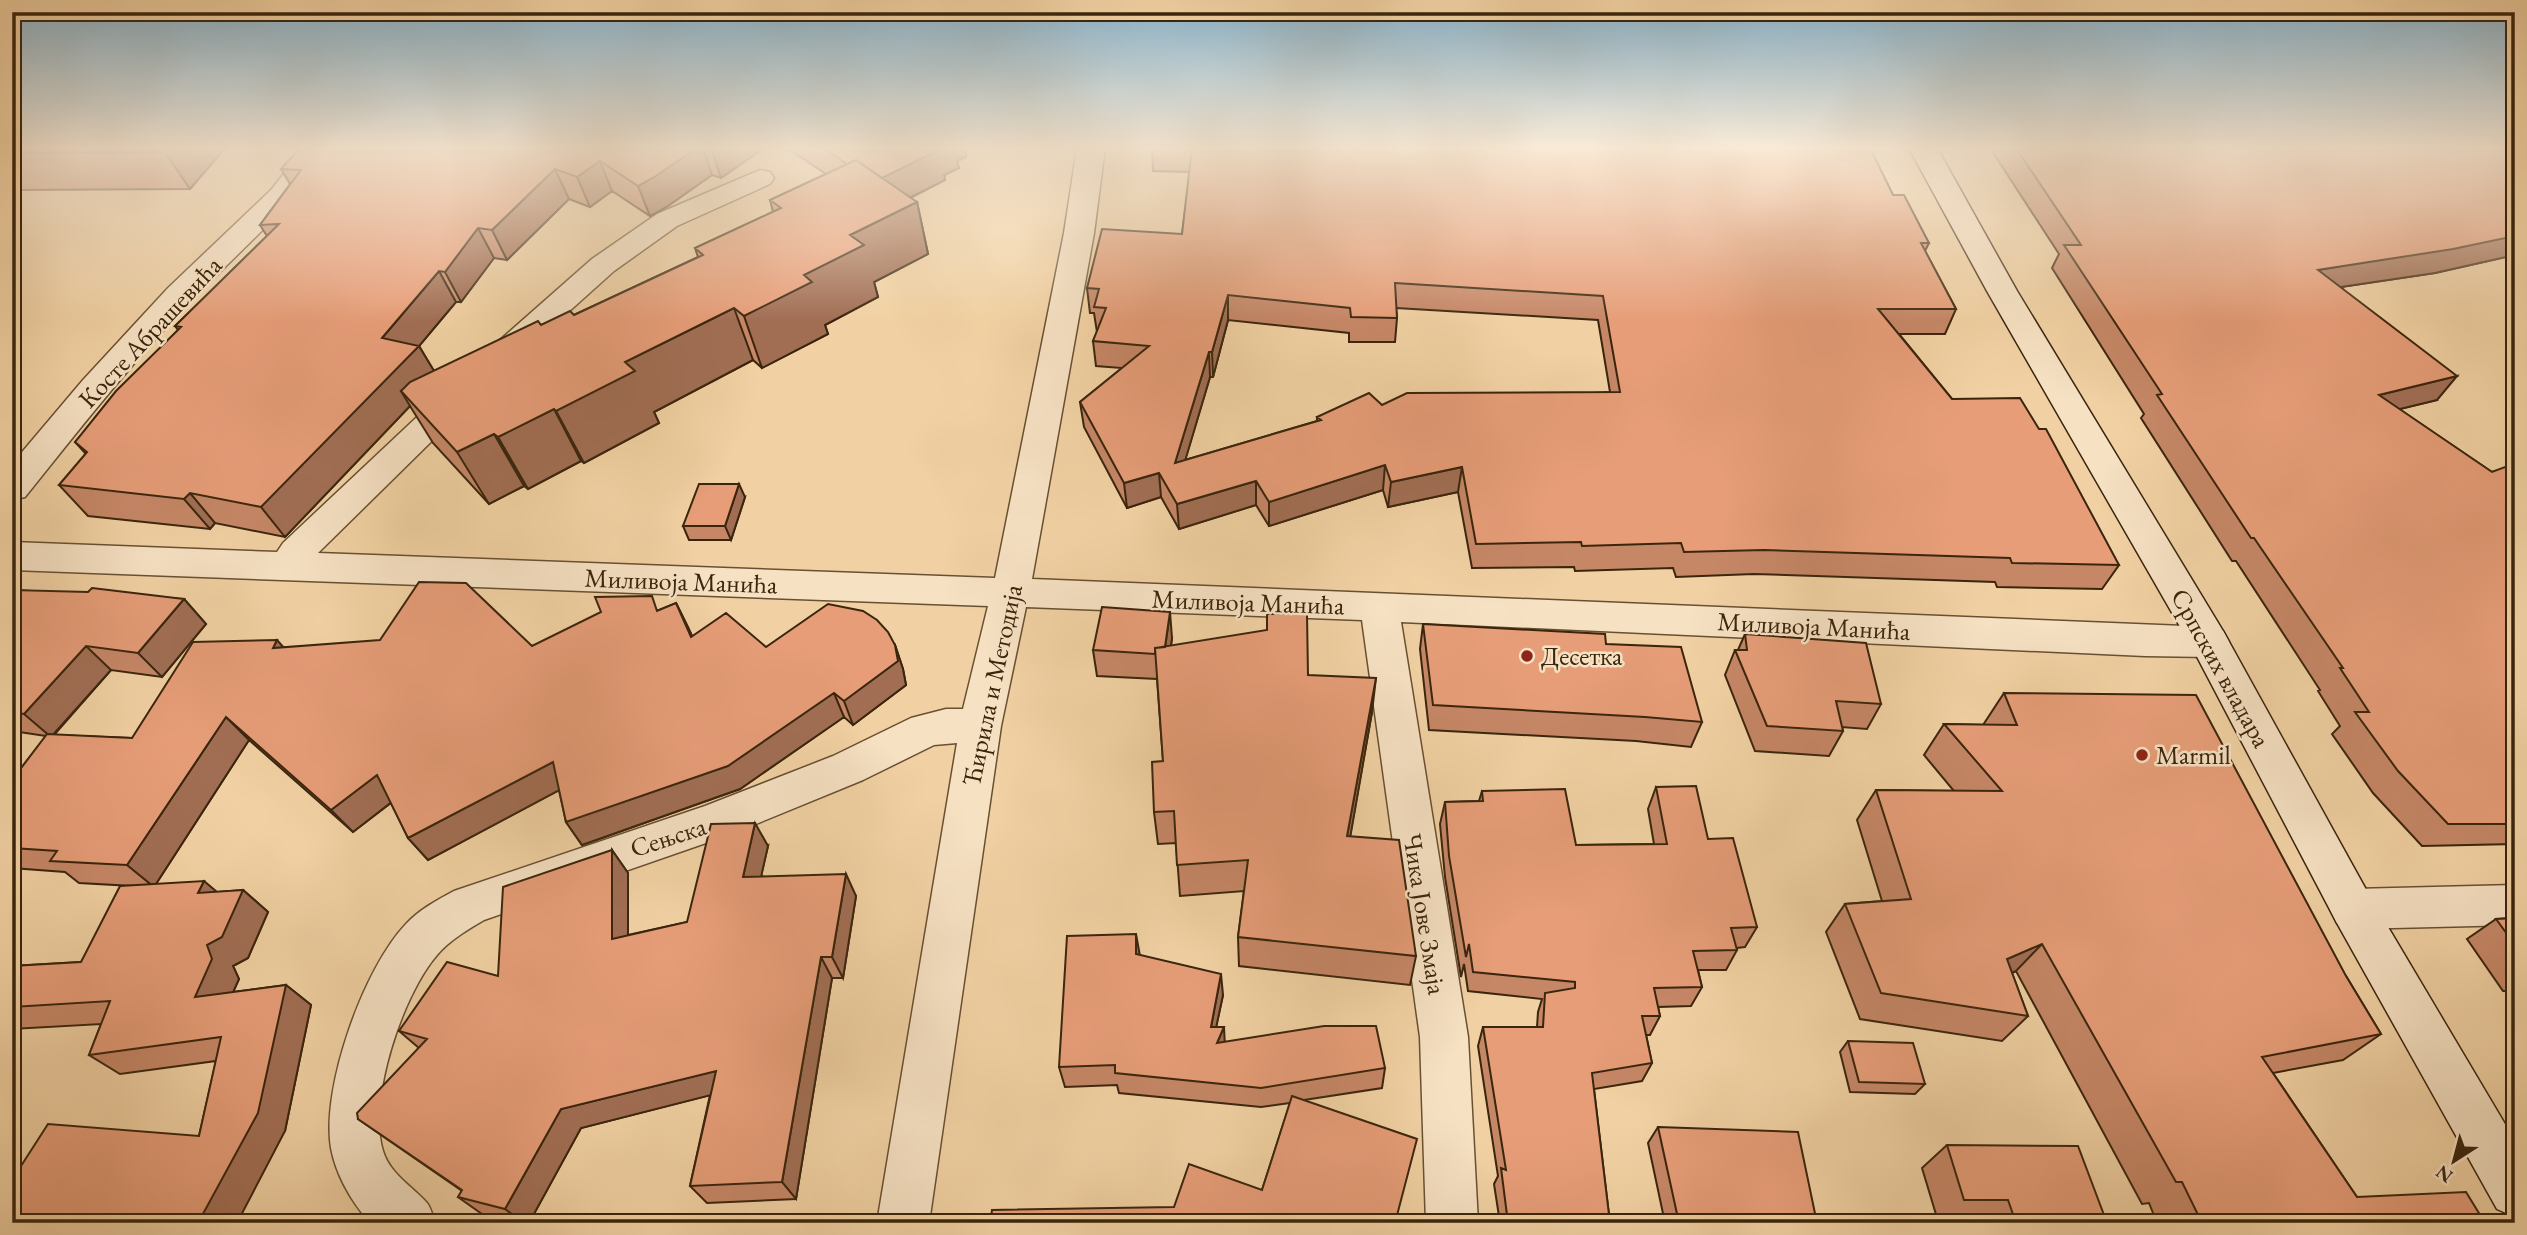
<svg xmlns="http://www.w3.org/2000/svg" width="2527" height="1235" viewBox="0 0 2527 1235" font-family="'EB Garamond',serif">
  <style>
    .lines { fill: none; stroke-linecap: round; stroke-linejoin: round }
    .minor-casing { stroke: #685032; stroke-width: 3 }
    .secondary-casing { stroke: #3a250d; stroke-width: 3 }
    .minor { fill: #f6e1c3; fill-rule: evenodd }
    .secondary { fill: #f6e1c3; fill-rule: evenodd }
    .wall { fill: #c68767; stroke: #3a250d; stroke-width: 2; fill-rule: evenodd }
    .shaded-wall { fill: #a16e54; stroke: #3a250d; stroke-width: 2 }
    .building { fill: #e69d78; stroke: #3a250d; stroke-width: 2; fill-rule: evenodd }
    .poi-dot { fill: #8f2418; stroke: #f6e1c3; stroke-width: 2.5 }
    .labels { text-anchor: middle; stroke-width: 5; stroke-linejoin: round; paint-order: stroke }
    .street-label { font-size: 26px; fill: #3a250d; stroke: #f6e1c3 }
    .poi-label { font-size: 26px; fill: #3a250d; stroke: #f6e1c3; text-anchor: start }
  </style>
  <rect width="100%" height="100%" fill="#f1d1a3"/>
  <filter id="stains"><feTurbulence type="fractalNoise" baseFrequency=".00286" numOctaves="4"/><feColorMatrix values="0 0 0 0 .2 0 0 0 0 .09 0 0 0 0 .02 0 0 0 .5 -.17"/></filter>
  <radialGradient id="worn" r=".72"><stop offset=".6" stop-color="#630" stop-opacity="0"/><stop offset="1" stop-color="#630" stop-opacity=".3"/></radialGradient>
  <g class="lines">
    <defs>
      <path id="minor" d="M304,148H333C293,206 239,251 191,301C131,363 78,431 25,497L12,500V464L83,380L168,288L271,190Z
        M1077,148H1105L1094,233L1032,579L2209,627L2223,631L2229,642L2223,653L2209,657L2145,656L1401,622L1468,1037L1478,1223H1426L1420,1037L1362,620L1026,607L1001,726L929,1223H877L957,743L934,745L863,780L729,835L484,920C467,930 450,940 437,955C403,994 367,1100 383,1151C390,1174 412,1186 427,1203C431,1208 433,1217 435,1223H370C352,1202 336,1175 331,1148C321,1087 364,968 406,924C419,910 437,900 454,891L705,806L833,756L911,718L946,709H963L988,606L12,570V542L277,552L283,543L484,354L592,259L657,214L760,170L770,172L774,178L770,184L677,226L614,271L506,368L318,553L995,578L1064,233Z
        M2515,885V925L2353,929L2337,923L2330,909L2337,895L2353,889Z"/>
      <path id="secondary" d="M1909,148H1937L2017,291L2223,631L2369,895L2515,1141V1217L2497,1209L2337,923L2194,651L1987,291Z"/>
    </defs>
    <!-- minor casing -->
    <use href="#minor" class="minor-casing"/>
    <!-- secondary casing -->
    <use href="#secondary" class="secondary-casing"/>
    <!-- minor -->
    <use href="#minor" class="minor"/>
    <!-- secondary -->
    <use href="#secondary" class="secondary"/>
  </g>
  <!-- wall -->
  <path class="wall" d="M12,148H225L190,189L12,190Z
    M300,148H764L721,178L712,175L668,206L650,216L612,191L590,207L569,199L507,260L494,258L461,302H456L419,346L434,371L541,325L574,315L698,257L695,248L773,212L770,200L826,174L787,148H965L966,157L957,161L959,168L944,175L945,180L910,198L917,202L928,254L874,282L878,297L825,325L828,334L762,368L753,360L654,412L659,423L584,463L581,461L528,489L524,486L489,504L433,443L410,406L285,537L215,523L210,529L88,516L59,485L86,454L75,442L178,330L175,326L267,236L260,225L290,184L281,169Z
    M1152,148H1870L1893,195L1929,243L1925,251L1956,309L1945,334H1899L1952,399L2119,565L2102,589L1997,587L1995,582L1754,574L1676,577L1673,568L1575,571L1574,567L1472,568L1458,492L1388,507L1383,490L1269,526L1256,505L1179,529L1161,497L1127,508L1084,427L1080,402L1122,368L1096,366L1093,341L1097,332L1094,313H1090L1087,288L1182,234L1190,172L1153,171ZM1396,308L1598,320L1610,392L1382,405L1317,417V421L1185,460L1210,377H1213L1228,320L1349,333V342H1395L1397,318Z
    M1990,148H2515V255L2435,273L2341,287L2437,400L2399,409L2492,472L2515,465V844L2422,846L2373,793L2332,734L2340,726L2318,691L2320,690L2236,561H2232L2141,418L2144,414L2052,268L2059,254Z
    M745,497L731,540H689L683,526Z
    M12,590L184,599L206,624L162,677L111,670L54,735L132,738L283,647L532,646L659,610L676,603L692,636L766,647L895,645L903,669L906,685L853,725L844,717L740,789L582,845L566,822L559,790L428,860L408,838L391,803L353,832L249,740L156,884L217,892L243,890L268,912L248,958L233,966L239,979L233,992L286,985L311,1005L285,1131L199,1136L216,1061L120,1074L89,1055L101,1024L12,1029V966L81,962L132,886L79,883L65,872L12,868V780L46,736L12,731Z
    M1423,624L1606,644L1702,722L1691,747L1636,741L1429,730L1420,649Z
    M1745,634L1881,704L1867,729L1842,727L1843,731L1829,756L1755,751L1725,675L1735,650H1738Z
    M1172,638L1171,646L1308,675L1372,712L1350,836L1416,956L1410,985L1239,966L1238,937L1244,891L1180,896L1176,843L1158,844L1154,812L1163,761L1157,679L1097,676L1093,650Z
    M2004,693L2346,976L2381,1034L2343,1060L2273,1073L2357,1197L2485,1223H2157L2149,1203L2142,1204L2016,971L2012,973L2028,1016L2002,1041L1860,1019L1826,932L1845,904L1882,901L1857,820L1876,790L1954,791L1924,755L1944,724L1983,725Z
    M1656,787L1708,839L1757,927L1745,947L1737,948V950L1726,970H1698L1702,987L1691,1006L1658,1007L1660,1016L1650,1035H1646L1652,1063L1642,1081L1594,1089L1610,1223H1500L1494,1184L1498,1176L1478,1046L1483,1027H1537L1538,1012L1542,999L1468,991L1464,964L1461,977L1445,877L1440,824L1445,802L1479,801L1482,791L1576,845L1654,844L1648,809Z
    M768,846L761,876L856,896L843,978H832L796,1199L707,1203L690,1186L710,1095L581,1128L529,1223H517L482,1214L458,1197L462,1191L358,1119L419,1048L399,1031L498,976L612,850L628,873V935L687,922Z
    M2515,918V991H2503L2467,939L2496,919Z
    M1139,955L1223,995L1216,1027L1225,1042L1385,1068L1382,1088L1304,1100L1395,1223L1174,1207L1262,1190L1290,1103L1261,1107L1119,1093L1117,1085L1065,1087L1059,1067Z
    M1848,1041L1925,1084L1915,1094L1850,1092L1840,1052Z
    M1658,1127L1817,1223H1665L1648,1143Z
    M1947,1145L2107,1223H1981V1221H1938L1922,1168Z"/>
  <!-- shaded-wall -->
  <path class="shaded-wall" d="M169,148H225L190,189L165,152Z
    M697,148H703L712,175L668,206L650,216L638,186Z
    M711,148H764L721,178Z
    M934,148H965L966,157L957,161L959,168L944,175L945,180L882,212L875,182Z
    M600,161L612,191L590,207L577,177Z
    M555,169L569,199L507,260L492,230Z
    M917,202L928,254L874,282L878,297L825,325L828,334L762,368L744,316L804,275L850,235Z
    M478,228L494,258L461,302L445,272Z
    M2515,236V255L2435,273L2301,293L2318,270Z
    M439,271L456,302L419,346L437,376L401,391L410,406L285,537L261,507L382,338Z
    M1228,295V320L1213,377L1212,352Z
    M734,308L753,360L654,412L659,423L584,463L556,411L625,362Z
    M1209,352L1210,377L1177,488L1175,463Z
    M2457,376L2437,400L2359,419L2379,395Z
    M554,409L581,461L528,489L498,437Z
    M494,434L524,486L489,504L457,452Z
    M1385,465L1383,490L1269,526V502Z
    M1462,467L1458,492L1388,507L1391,482Z
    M1159,473L1161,497L1127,508L1124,483Z
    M1256,481V505L1179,529L1177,504Z
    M739,484L745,497L731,540L725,526Z
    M190,493L215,523L210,529L184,499Z
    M184,599L206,624L162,677L138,653Z
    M676,603L688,627L703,661L691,637Z
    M1170,612L1172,638L1166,680L1164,655Z
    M277,640L298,664L273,648Z
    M895,645L903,669L906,685L853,725L844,701Z
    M86,646L111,670L51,737L24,714Z
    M1376,678L1372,712L1345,867L1347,836Z
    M834,693L844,717L740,789L582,845L566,822Z
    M226,717L249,740L154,887L127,865Z
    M553,762L569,785L428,860L408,838Z
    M377,775L398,797L353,832L331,810Z
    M755,823L768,846L756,899L743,877Z
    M612,850L628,873V961L612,939Z
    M846,874L856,896L843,978L832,957Z
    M204,881L230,903L198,893Z
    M243,890L268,912L248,958L233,966L239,979L222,1017L195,997L207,945Z
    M1136,934L1140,956L1136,954Z
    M2042,944L2016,971L1982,986L2007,959Z
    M821,957L832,978L796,1199L782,1182Z
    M1221,974L1223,995L1212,1047L1211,1027Z
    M286,985L311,1005L285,1131L237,1223H198Z
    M1224,1027L1225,1047L1217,1043Z
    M716,1071L731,1090L581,1128L529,1223H524L505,1209L561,1109Z"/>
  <!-- building -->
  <path class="building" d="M12,148H169L165,152L12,153Z
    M300,148H697L656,176L638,186L600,161L577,177L555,169L492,230L478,228L445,272L439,271L382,338L419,346L261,507L190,493L184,499L59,485L87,452L75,442L116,391L181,327L175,326L279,224L260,225L301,170L281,169Z
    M824,148H936L939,150L882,178L856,160L847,164Z
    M1192,148H1870L1893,195H1904L1929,243H1921L1956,309H1878L1952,399L2020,398L2039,429H2046L2119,565L2012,563L2010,558L1764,550L1684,552L1681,543L1582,546L1581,542L1476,544L1462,467L1391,482L1385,465L1269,502L1256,481L1177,504L1159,473L1124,483L1080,402L1149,346L1093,341L1106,308L1094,307L1099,289L1087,288L1102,229L1182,234ZM1395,283L1603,296L1620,392L1407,393L1382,405L1369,393L1317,417L1321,420L1175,463L1209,352H1212L1228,295L1350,308L1351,317L1397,318Z
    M2016,148H2515V236L2453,249L2318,270L2457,376L2379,395L2492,472L2513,464L2515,465V824H2448L2398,771L2355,712H2369L2340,668H2343L2254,538H2251L2157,395L2162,394L2064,245H2081Z
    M856,160L917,202L850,235L864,245L804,275L812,282L744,316L734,308L625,362L635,371L556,411L554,409L498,437L494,434L457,452L401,391L410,382L538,321L541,325L570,311L574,315L703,255L695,248L781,208L770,200Z
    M699,484H739L725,526H683Z
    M419,582L466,583L532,646L601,612L595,597L652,596L657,611L676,603L691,637L726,613L766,647L828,604L863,611L877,620L888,632L895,645L898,661L844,701L834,693L728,766L566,822L553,762L408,838L377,775L331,810L226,717L127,865L50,861L57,851L12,848V780L47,734L132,738L193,642L277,640L273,648L380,640Z
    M92,588L184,599L138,653L86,646L24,714L12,712V590L88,592Z
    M1102,607L1170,612L1165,647L1155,648V654L1093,650Z
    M1267,614H1307L1308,675L1376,678L1347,836L1399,840L1416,956L1238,937L1248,860L1177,865L1174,811L1154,812L1152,762L1163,761L1155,648L1267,630Z
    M1423,624L1605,634L1606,644L1681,647L1702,722L1645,717L1433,705Z
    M1745,634L1866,643L1881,704L1836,701L1843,731L1767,726L1735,650H1747Z
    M2004,693L2196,695L2346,976L2381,1034L2262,1057L2357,1197L2466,1192L2485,1223H2202L2182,1182H2176L2042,944L2007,959L2028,1016L1881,993L1845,904L1911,899L1876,790L2002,791L1944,724L2017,725Z
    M1696,786L1708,839L1733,838L1757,927L1731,928L1737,950L1693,951L1702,987L1654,988L1660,1016H1642L1652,1063L1592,1073L1610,1223H1508L1501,1168L1506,1170L1483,1027H1543L1545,993L1575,988V982L1473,972L1469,944L1466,957L1449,856L1445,802L1483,801L1482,791L1565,789L1576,845L1667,844L1656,787Z
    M755,823L743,877L846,874L832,957H821L782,1182L690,1186L716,1071L561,1109L505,1209L458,1197L462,1190L358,1119L357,1113L427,1039L399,1031L447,962L498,976L503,887L612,850V939L687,922L711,824Z
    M204,881L198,893L243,890L222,937L207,945L212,959L195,997L286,985L258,1113L198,1223H12V1180L48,1124L199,1136L221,1037L89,1055L110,1001L12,1007V966L81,962L120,886Z
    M2515,918V945L2496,919Z
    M1136,934V954L1221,974L1211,1027H1224L1217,1043L1324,1026H1376L1385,1068L1261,1088L1115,1073V1065L1059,1067L1067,936Z
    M1848,1041L1913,1043L1925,1084L1859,1082Z
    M1292,1096L1417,1139L1395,1223H990L992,1210L1174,1207L1189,1164L1262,1190Z
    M1658,1127L1798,1132L1817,1223H1679Z
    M1947,1145L2078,1146L2107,1223H2016L2008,1200H1964Z"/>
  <!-- sky -->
  <linearGradient id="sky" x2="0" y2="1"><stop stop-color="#89b5ce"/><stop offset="0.46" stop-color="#f9ead6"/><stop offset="1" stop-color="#f9ead6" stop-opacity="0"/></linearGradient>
  <rect width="2527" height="321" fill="url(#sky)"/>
  <!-- markers -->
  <g class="poi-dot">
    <circle cx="1527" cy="656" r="7"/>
    <circle cx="2142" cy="755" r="7"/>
  </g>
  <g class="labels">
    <!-- street labels -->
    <g class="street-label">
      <text transform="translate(150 332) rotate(-47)" y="9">Косте Абрашевића</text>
      <text transform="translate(681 581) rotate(2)" y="9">Миливоја Манића</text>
      <text transform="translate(1248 602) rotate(2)" y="9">Миливоја Манића</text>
      <text transform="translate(1814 626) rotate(3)" y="9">Миливоја Манића</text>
      <text transform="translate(2221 668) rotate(61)" y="9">Српских владара</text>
      <text transform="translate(992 685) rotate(-78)" y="9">Ћирила и Методија</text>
      <text transform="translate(668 837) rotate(-18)" y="9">Сењска</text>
      <text transform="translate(1425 914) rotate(81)" y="9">Чика Јове Змаја</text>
    </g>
    <!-- poi labels -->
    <g class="poi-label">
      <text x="1541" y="665">Десетка</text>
      <text x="2156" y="764">Marmil</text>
    </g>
  </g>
  <!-- margin -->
  <rect width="2527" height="1235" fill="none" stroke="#f1d1a3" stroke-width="42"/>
  <rect x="14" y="14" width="2499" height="1207" fill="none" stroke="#3a250d" stroke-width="3.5"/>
  <rect x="21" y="21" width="2485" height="1193" fill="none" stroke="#3a250d" stroke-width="2"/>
  <!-- north arrow -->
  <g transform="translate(2454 1161) rotate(216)" stroke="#f6e1c3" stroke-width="5" paint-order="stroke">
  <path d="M0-5L12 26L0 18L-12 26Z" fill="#3a250d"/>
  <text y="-10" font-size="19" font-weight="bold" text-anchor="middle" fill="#3a250d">N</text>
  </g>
  <rect width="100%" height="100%" filter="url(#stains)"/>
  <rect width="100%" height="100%" fill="url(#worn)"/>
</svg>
